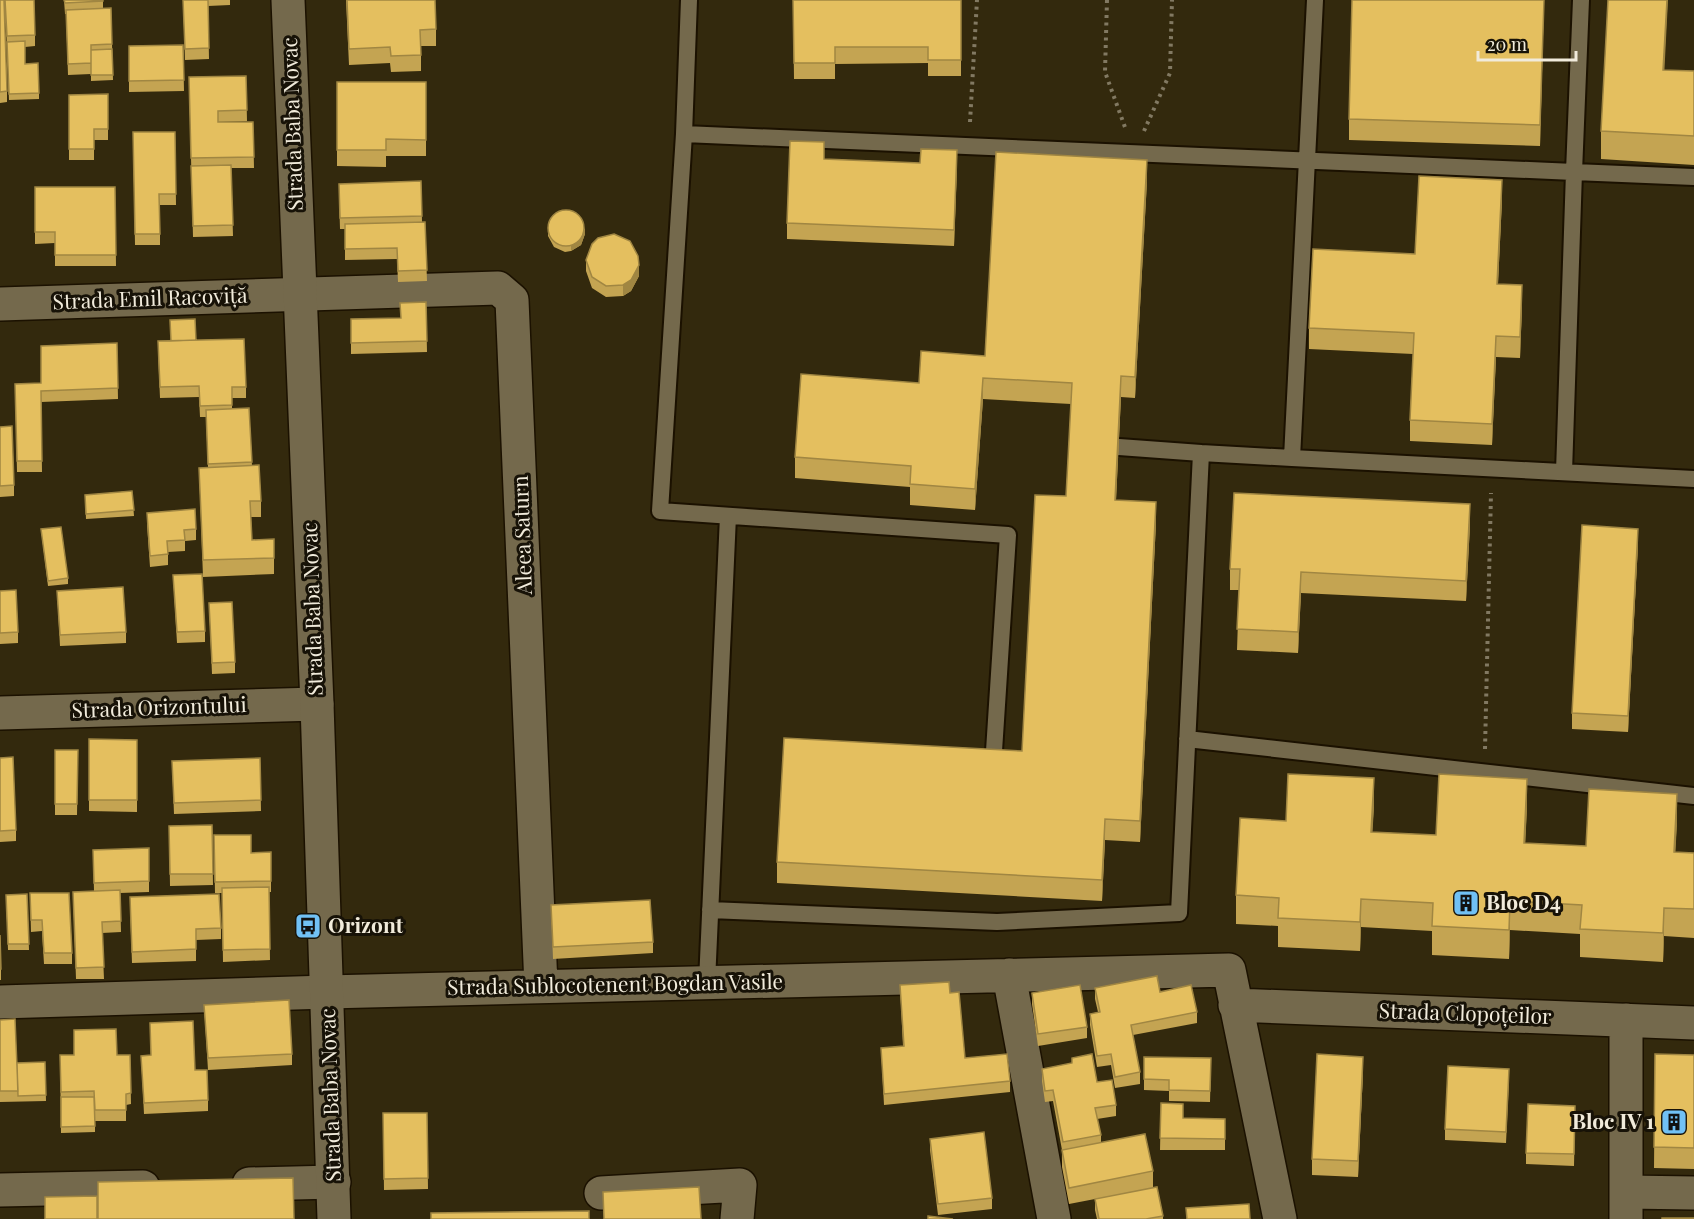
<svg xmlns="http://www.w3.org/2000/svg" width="1694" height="1219" viewBox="0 0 1694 1219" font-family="'Playfair Display',serif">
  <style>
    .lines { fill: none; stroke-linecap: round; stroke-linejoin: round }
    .service-casing { stroke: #1b1100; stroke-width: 20 }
    .minor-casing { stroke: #1b1100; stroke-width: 36 }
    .secondary-casing { stroke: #1b1100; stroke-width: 36 }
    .path { stroke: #827962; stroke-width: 4; stroke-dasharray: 3 4.5; stroke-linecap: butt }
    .service { stroke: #74694c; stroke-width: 16 }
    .minor { stroke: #74694c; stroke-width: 33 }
    .secondary { stroke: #74694c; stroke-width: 33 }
    .wall { fill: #c4a452 }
    .shaded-wall { fill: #a08642 }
    .building { fill: #e4bf5f; stroke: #a08642; stroke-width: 1.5 }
    .labels { text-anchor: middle; stroke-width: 6; stroke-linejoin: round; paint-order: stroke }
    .street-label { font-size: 21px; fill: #f1ebdb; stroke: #171207 }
    .poi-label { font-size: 21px; font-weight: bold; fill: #f1ebdb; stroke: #171207; text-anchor: start }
  </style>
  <rect width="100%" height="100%" fill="#33290d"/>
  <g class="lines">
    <defs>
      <path id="service" d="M689,0L684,134L1574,172L1581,0
        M684,134L660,511L1008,535L994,751
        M1119,447L1201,453
        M1292,458L1694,479
        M1564,472L1574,172L1694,177
        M1187,739L1694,796
        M710,910L997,922L1179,913L1201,453L1292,458L1315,0
        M707,982L728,516"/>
      <path id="minor" d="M0,304L498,288L512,300L541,986
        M0,713L317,704
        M1009,975L1054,1219
        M0,1002L327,992L1229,970L1280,1219
        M1235,1005L1694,1023
        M249,1184L334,1182
        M0,1190L143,1187
        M1626,1192L1694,1193
        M601,1193L740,1185L737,1219
        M1626,1219V1020"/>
      <path id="secondary" d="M288,0L317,704L334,1219"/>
    </defs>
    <!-- service casing -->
    <use href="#service" class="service-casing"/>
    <!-- minor casing -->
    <use href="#minor" class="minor-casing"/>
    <!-- secondary casing -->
    <use href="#secondary" class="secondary-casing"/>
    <!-- path -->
    <path class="path" d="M1107,0L1105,72L1126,130
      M970,122L977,0
      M1144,131L1170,73L1172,0
      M1485,749L1491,493"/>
    <!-- service -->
    <use href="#service" class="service"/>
    <!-- minor -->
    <use href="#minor" class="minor"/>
    <!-- secondary -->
    <use href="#secondary" class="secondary"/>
  </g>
  <!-- wall -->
  <path class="wall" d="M0,0L7,91V102L0,103Z
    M5,0L35,35V46L25,47V64L39,93V99L9,100Z
    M64,0H103V8H111L113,80L91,81V74L68,75L66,14H65Z
    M183,0H230V5L208,6L209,59L185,60Z
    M346,0L436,29V46H421V71L391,72L390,63L349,65Z
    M793,0H961V76H928V63L835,64V79H794Z
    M1544,0L1540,146L1349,140V119Z
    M183,45L184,91L129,92V46Z
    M1664,70L1694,71V165L1601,159V131Z
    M246,76L247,121L218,122H253L254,168H231L233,236L193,237L189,77Z
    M337,82H426V156H386V167L337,166Z
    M108,94V140H94V160H69V95Z
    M133,132H175L176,205H160V245H135Z
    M824,159L920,163L957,166L954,246L787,239V223Z
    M421,181L422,222H425L427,281L398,282L397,259L345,260V229H340L339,195Z
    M1147,181L1135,398L1121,397L1116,500L1156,523L1140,842L1105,840L1102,901L777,883V862L1022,751L1066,496L1071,404L983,399L975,510L910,505V487L795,478V457L919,383L985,356Z
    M35,187H115L116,266H55V243L35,244Z
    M1502,200L1498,284L1522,306L1520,358L1496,357L1492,445L1410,441V420L1413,354L1309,349V328L1415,254Z
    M548,230L585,234L581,245L571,251L565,252L554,247L548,236Z
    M586,260L639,276L631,291L623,296L606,297L592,288L586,271Z
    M426,302L427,352L351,354V319L401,318Z
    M196,340L246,387V398H232V409L249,408L252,466L261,501V517H251L252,540L274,539V574L203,577L199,468L208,467L206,417H200L199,397L160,398L158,352Z
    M117,343L118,399L41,402L42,472H17L15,384L41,383Z
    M0,427L14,485V496L0,497Z
    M132,491L134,516L86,519L85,495Z
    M147,513L196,529V540L185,541V551L168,552V565L150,567L147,524Z
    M1470,525L1466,601L1301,593L1298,653L1237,650L1239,590H1230V569Z
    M41,529L68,578V584L48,586Z
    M1638,545L1628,732L1572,729V713Z
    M173,575L205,631V642L177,643Z
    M0,591L18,632V643L0,644Z
    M57,591L126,632V643L60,646Z
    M209,603L235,662V673L212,674Z
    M89,739L137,740V812L89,811Z
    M55,750H78L77,815H55Z
    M0,758L16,830V841L0,842Z
    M260,758L261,811L174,814L172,761Z
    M1374,806L1372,832L1436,835L1527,807L1525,843L1586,846L1677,822L1675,852L1694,853V938L1664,936L1663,962L1580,957V934L1510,930L1509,959L1432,955V931L1361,927L1360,951L1278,947V926L1236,924V895L1286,821Z
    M212,825L213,885L170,886L169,826Z
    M214,835L251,853L271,852V892H269L270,960L223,962L222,893H215Z
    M149,848V892L120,893L121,932L102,933L104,979H76L73,892L94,891L93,850Z
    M30,893L72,953V964H44L42,931L31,932Z
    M27,894L29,950H8L6,895Z
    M551,905L653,942V953L553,959Z
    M130,908L221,928V939L196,940V961L132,963Z
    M0,935L1,969V980H0Z
    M900,985L950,993L965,1058L1010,1081V1092L884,1105L881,1048L903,1046Z
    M1095,988L1160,992L1197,1012V1023L1133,1035L1140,1072V1084L1115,1088L1111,1065L1097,1067L1090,1025V1014L1098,1012L1095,999Z
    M1032,993L1087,1027V1038L1038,1046L1032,1004Z
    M204,1005L292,1054V1065L208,1070Z
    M0,1020L17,1063L45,1062L46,1101L0,1102Z
    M150,1023L195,1070L208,1100V1111L144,1114L141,1056L151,1055Z
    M1655,1054L1694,1055V1169L1654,1168Z
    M60,1055H130L131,1104L126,1105V1121H95V1132L61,1133Z
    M1144,1057L1211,1058L1210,1102L1169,1101V1091L1144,1090Z
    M1072,1058L1097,1082L1116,1105V1116L1097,1119L1101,1135V1143L1153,1171V1188L1163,1216V1219H1097L1095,1210V1199L1069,1204L1062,1167V1150L1053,1101L1045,1102L1042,1081V1069L1072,1064Z
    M1363,1073L1358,1177L1312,1175V1159Z
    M1509,1081L1506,1143L1445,1140V1129Z
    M1161,1103L1183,1118L1225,1119V1150H1160Z
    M383,1113H427L428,1189L384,1190Z
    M1575,1117L1574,1166L1526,1164V1153Z
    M930,1139L992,1198V1209L938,1215L930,1150Z"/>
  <!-- shaded-wall -->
  <path class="shaded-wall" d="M1544,0L1540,146V125Z
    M1667,0H1668L1663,98V70Z
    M957,150V166L954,246V230Z
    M1147,160V181L1135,398V377Z
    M1502,180V200L1497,305V284Z
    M585,228V234L581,245L571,251V246Z
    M639,265V276L631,291L623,296V285Z
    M1522,285V306L1520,358V337Z
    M1496,336V357L1492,445V424Z
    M1121,376V397L1115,521V500Z
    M983,378V399L975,510V489Z
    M1156,502V523L1140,842V821Z
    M1470,504V525L1466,601V581Z
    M1638,529V545L1628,732V716Z
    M1301,572V593L1298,653V632Z
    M1374,778V806L1371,860V832Z
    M1527,779V807L1524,871V843Z
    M1677,794V822L1674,880V852Z
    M1105,819V840L1102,901V880Z
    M1361,899V927L1360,951V922Z
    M1510,901V930L1509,959V930Z
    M1664,908V936L1663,962V933Z
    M1363,1057V1073L1358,1177V1161Z"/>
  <!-- building -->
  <path class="building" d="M0,0H4L7,91L0,92Z
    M5,0H34L35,35L7,36Z
    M64,0H103V1L65,3Z
    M183,0H208L209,48L185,49Z
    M347,0H435L436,29L420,30L421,55L391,56L390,47L349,49Z
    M793,0H961V60H928V47H835V63H794Z
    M1352,0H1544L1540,125L1349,119Z
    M1608,0H1667L1663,70L1694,71V136L1601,131Z
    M111,8L112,44L91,45V63L68,64L66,10Z
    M25,41V64L38,63L39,93L9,94L7,42Z
    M183,45L184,80L129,81V46Z
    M112,49L113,75H91V50Z
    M246,76L247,110L218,111V122H253L254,157L191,158L189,77Z
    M337,82H426V140L386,139V150H337Z
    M108,94V129H94V149H69V95Z
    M133,132H175L176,194H159L160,234H135Z
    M790,141L824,142V159L920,163L921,149L957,150L954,230L787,223Z
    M996,152L1147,160L1135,377L1121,376L1115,500L1156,502L1140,821L1105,819L1102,880L777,862L784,738L1022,751L1035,495L1066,496L1072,383L983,378L975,489L910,484L911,466L795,457L801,374L919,383L921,351L985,356Z
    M231,165L233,225L193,226L191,166Z
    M1419,176L1502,180L1497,284L1522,285L1520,337L1496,336L1492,424L1410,420L1414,333L1309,328L1313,249L1415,254Z
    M421,181L422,216L340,218L339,184Z
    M35,187H115L116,255H55V232H35Z
    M548 228a18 18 0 1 1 36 0a18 18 0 1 1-36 0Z
    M425,222L427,270L398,271L397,248L345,249V224Z
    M614,234L630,241L638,256L639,265L631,280L623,285L606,286L592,277L586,260L592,244L598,238Z
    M426,302L427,341L351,343V319L401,318L400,303Z
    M195,319L196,340L171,341L170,320Z
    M244,339L246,387H232V405L200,406L199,386L160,387L158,341Z
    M117,343L118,388L41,391L42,461H17L15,384L41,383V346Z
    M249,408L252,462L208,464L206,410Z
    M12,426L14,485L0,486V427Z
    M259,465L261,501H250L252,540L274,539V558L203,560L199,468Z
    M132,491L134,510L86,514L85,495Z
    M1234,493L1470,504L1466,581L1301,572L1298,632L1237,629L1240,569H1230Z
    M195,509L196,529L184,530L185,540L167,541L168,554L150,556L147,513Z
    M1582,525L1638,529L1628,716L1572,713Z
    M61,527L68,578L48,581L41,529Z
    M202,574L205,631L177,632L173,575Z
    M123,587L126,632L60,635L57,591Z
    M16,590L18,632L0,633V591Z
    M232,602L235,662L212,663L209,603Z
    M89,739L137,740V800H89Z
    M55,750H78L77,804H55Z
    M13,757L16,830L0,831V758Z
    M260,758L261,800L174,803L172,761Z
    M1288,774L1374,778L1371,832L1436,835L1439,774L1527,779L1524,843L1586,846L1589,789L1677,794L1674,852L1694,853V909L1664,908L1663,933L1580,929L1582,905L1510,901L1509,930L1432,926L1433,903L1361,899L1360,922L1278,918L1279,898L1236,895L1240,818L1286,821Z
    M212,825L213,874H170L169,826Z
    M214,835H251V853L271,852V881L215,882Z
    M149,848V881L94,883L93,850Z
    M269,887L270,949L223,950L222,888Z
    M120,890L121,921L102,922L104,967L76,968L73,892Z
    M30,893H69L72,953H44L42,920H31Z
    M27,894L29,944H8L6,895Z
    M219,894L221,928L196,929V949L132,952L130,897Z
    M650,900L653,942L553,947L551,905Z
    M0,935L1,969H0Z
    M1157,976L1160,992L1191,985L1197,1012L1131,1025L1140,1072L1115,1077L1111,1054L1097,1056L1090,1014L1100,1012L1095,988Z
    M949,982L950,993L959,992L965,1058L1007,1054L1010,1081L884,1094L881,1048L904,1046L900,985Z
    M1080,985L1087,1027L1038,1034L1032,993Z
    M289,1000L292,1054L208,1058L204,1005Z
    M15,1019L18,1091H0V1020Z
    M193,1021L195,1070H207L208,1100L144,1103L141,1056L151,1055L150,1023Z
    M116,1029L117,1055H130L131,1093L126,1094V1110H95L94,1091L61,1092L60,1055H74V1030Z
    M1092,1054L1097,1082L1112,1080L1116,1105L1095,1108L1101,1135L1063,1142L1053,1090L1045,1091L1042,1069L1072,1063V1058Z
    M1317,1054L1363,1057L1358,1161L1312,1159Z
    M1655,1054L1694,1055V1148L1654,1147Z
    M1144,1057L1211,1058L1210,1091L1169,1090V1080L1144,1079Z
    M45,1062L46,1095L18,1096L17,1063Z
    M1448,1066L1509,1069L1506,1132L1445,1129Z
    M61,1097H94L95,1126L61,1127Z
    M1161,1103L1183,1104V1118L1225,1119V1139L1160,1138Z
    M1528,1104L1575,1106L1574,1154L1526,1153Z
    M383,1113H427L428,1178L384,1179Z
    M984,1132L992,1198L938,1204L930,1139Z
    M1145,1134L1153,1171L1069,1188L1062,1150Z
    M293,1178L294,1219H98V1182Z
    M699,1187L701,1219H604L603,1192Z
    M1157,1187L1163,1216L1146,1219H1099L1095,1199Z
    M97,1196V1219H45V1197Z
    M1249,1204L1250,1219H1187L1186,1208Z
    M589,1211V1219H431V1213Z
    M928,1216L953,1219H928Z
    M1662,1218H1694V1219H1662Z"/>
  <!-- icons -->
  <defs>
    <symbol id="building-square" viewBox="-11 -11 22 22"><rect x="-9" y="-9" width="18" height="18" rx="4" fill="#71c1f5" stroke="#171207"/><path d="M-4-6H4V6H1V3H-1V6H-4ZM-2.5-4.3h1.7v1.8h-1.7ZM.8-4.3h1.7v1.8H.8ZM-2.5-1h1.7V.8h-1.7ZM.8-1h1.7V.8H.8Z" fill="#111"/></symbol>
    <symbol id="bus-square" viewBox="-11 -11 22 22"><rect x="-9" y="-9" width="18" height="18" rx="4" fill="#71c1f5" stroke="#171207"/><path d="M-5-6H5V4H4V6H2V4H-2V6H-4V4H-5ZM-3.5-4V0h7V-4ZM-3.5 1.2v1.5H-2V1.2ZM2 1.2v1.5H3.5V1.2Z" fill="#111"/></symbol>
  </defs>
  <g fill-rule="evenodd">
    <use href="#building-square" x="1451" y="888" width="30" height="30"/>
    <use href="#bus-square" x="293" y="911" width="30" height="30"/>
    <use href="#building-square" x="1659" y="1107" width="30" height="30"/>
  </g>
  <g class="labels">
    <!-- street labels -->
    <g class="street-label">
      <text transform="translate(293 124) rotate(-92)" y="7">Strada Baba Novac</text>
      <text transform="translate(150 299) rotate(-2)" y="7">Strada Emil Racoviță</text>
      <text transform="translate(523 535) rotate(-92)" y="7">Aleea Saturn</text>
      <text transform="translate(313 609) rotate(-92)" y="7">Strada Baba Novac</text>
      <text transform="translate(159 708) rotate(-2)" y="7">Strada Orizontului</text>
      <text transform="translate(615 985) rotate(-1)" y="7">Strada Sublocotenent Bogdan Vasile</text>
      <text transform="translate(1465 1014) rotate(2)" y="7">Strada Clopoțeilor</text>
      <text transform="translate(331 1095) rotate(-92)" y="7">Strada Baba Novac</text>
    </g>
    <!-- poi labels -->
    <g class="poi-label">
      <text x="1486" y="910">Bloc D4</text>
      <text x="328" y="933">Orizont</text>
      <text x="1654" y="1129" text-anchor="end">Bloc IV 1</text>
    </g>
  </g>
  <!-- scale -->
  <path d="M1478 51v9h98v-9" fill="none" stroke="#f1ebdb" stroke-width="3"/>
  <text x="1487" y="51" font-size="18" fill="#f1ebdb" stroke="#171207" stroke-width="4.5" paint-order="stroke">20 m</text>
</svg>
